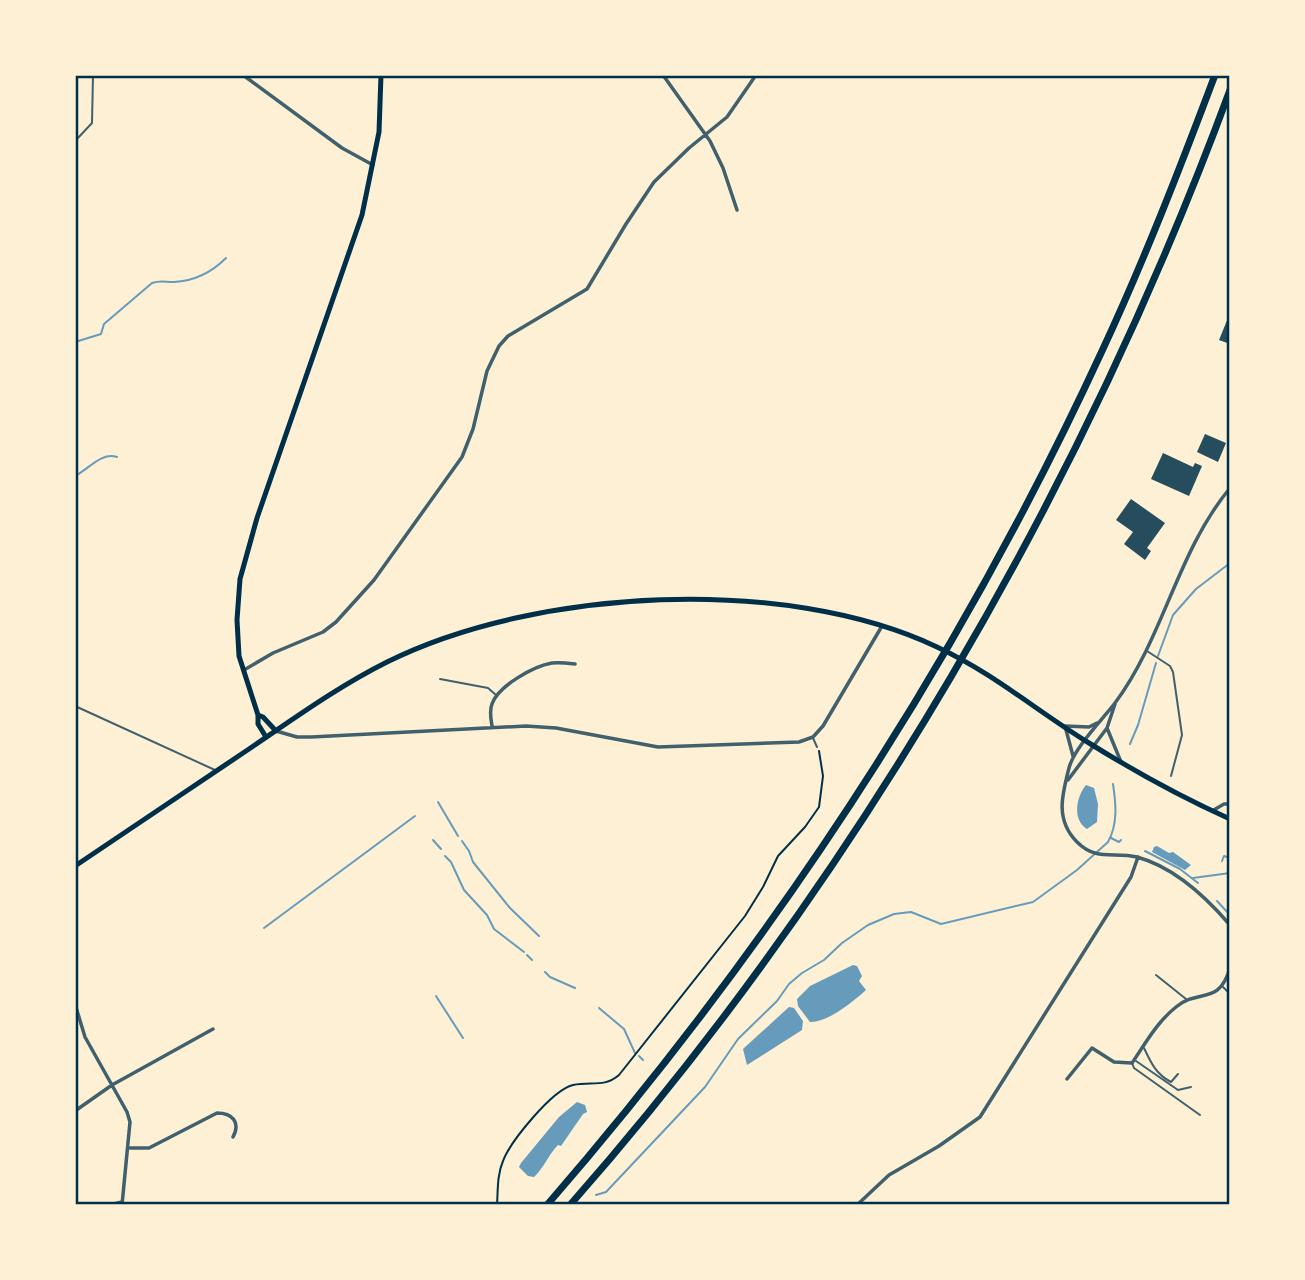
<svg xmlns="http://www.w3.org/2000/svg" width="1305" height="1280" viewBox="0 0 1305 1280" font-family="Roboto,sans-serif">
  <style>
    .water { fill: #669bbc }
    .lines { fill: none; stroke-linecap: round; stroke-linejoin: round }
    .stream { stroke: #669bbc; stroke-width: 2 }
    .building { fill: #264d5e }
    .path { stroke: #003049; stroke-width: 2 }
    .service { stroke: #3f606c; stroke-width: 2 }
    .minor { stroke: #3f606c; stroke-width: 3.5 }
    .secondary { stroke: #003049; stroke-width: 5 }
    .motorway { stroke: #003049; stroke-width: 7 }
    .neatline { fill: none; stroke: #003049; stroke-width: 2.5 }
  </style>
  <rect width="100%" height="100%" fill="#fdf0d5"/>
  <!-- water -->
  <path class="water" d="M1086,785L1094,788L1098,804L1097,822L1087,829C1072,820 1076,797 1086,785Z
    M1157,846L1169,853L1173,852L1191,865L1185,870L1152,852L1154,847Z
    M853,965L857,966L862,976L859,981L866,990C854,1001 827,1023 810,1022L798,1006L797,999L810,986Z
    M789,1007L794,1008L803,1021L802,1030L747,1065L743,1049Z
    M577,1102L585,1105L587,1112L583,1114L561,1146L558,1145C548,1155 544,1168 534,1177L528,1176L519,1167L521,1163L559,1117Z"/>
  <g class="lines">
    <!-- stream -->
    <path class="stream" d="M75,342L101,334L104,324L152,283C160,280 165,282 174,282C195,281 211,273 226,258
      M75,476C89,469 101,452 117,457
      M1158,656L1173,615L1196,589L1230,563
      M1130,744L1138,725L1156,663
      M438,802L458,836
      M1111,838L1119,842L1121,840
      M433,840L441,849
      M462,841L469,851L473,862L510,908L539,936
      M1145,851L1180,869L1198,883
      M445,856L451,862L464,890L487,915L494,929L524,952
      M1222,861L1224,856L1230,858
      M1193,878L1230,873
      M1217,901L1230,915
      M264,928L415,816
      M527,955L532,960
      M545,972L550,977L575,988
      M436,996L463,1038
      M599,1008L624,1029L635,1053
      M639,1056L643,1060
      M596,1195L606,1192L705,1087L738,1039L777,1001L789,984L802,973L824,960L842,943L868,925L894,914L911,912L941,924L1033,902L1077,870L1108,842C1118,824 1116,804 1113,784"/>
  </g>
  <!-- building -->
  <path class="building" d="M1230,313V344L1219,340Z
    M1205,434L1226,443L1218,462L1197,452Z
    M1163,453L1193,467L1195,463L1202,466L1189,496L1151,479Z
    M1131,499L1165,523L1147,548L1151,551L1145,560L1124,544L1133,532L1116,520Z"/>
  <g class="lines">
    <!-- path -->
    <path class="path" d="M497,1205C498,1190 497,1175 503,1161C510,1142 552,1090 573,1085C591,1081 604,1088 619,1075L745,916L763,887L778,856L805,827L819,807L823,776L819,751"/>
    <!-- service -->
    <path class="service" d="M77,139L92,123L93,75
      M1147,651L1170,666L1173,672L1182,735L1171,776
      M440,679L488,688L496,695
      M75,706L215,770
      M813,738L817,747
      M1156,975L1186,999
      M1223,987L1230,994
      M1144,1048C1151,1063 1156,1074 1171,1082L1178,1074
      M1136,1061L1178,1090L1191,1087
      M1132,1063L1134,1068L1200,1115"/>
    <!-- minor -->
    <path class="minor" d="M243,75L342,148L373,165
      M663,75L710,141L723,168L737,210
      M1230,488C1177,552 1164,637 1115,703C1102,720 1074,748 1069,768C1062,795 1055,820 1077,842C1097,862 1114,851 1137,857C1174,867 1206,897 1230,925
      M244,670L273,653L323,632L336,622L374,580L462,457L473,429L487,371L499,346L508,336L587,289L626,224L654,182L689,148L727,117L756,75
      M492,726C491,719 489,711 492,704C498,686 534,666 552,663C559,662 567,663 575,664
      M1107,728L1121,762
      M276,731L297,737H311L526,726L556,728L658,747L799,742L813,737L823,726L882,626
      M1073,756L1065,726L1089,727L1097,723
      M1068,780L1107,728L1115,704
      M1212,811L1224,804H1230
      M75,1004L85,1037L127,1112L130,1122L122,1205
      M1067,1079L1092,1048L1114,1062L1132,1063C1145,1044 1157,1022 1176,1007C1199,988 1219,1006 1230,968
      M75,1111L112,1085L213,1029
      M130,1148H149L217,1113C232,1113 241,1122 233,1137
      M109,1205L122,1202
      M857,1205L889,1175L939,1146L980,1117L1131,877L1138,857"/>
    <!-- secondary -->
    <path class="secondary" d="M258,715L263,717L276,731
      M266,737L258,724V715L239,656L237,620L240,579L257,518L362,215L379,132L381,75
      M75,866C132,828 189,789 246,751C292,720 337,687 387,662C536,588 785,575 937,647C993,673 1037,711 1089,743C1134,771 1181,797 1230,819"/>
    <!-- motorway -->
    <path class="motorway" d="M547,1205C770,948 959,661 1102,351C1144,261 1180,168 1215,75
      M570,1205C853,884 1082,491 1230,90"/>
  </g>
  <!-- border -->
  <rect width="1305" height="1280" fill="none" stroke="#fdf0d5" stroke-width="154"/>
  <rect x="77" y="77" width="1151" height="1126" class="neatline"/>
</svg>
